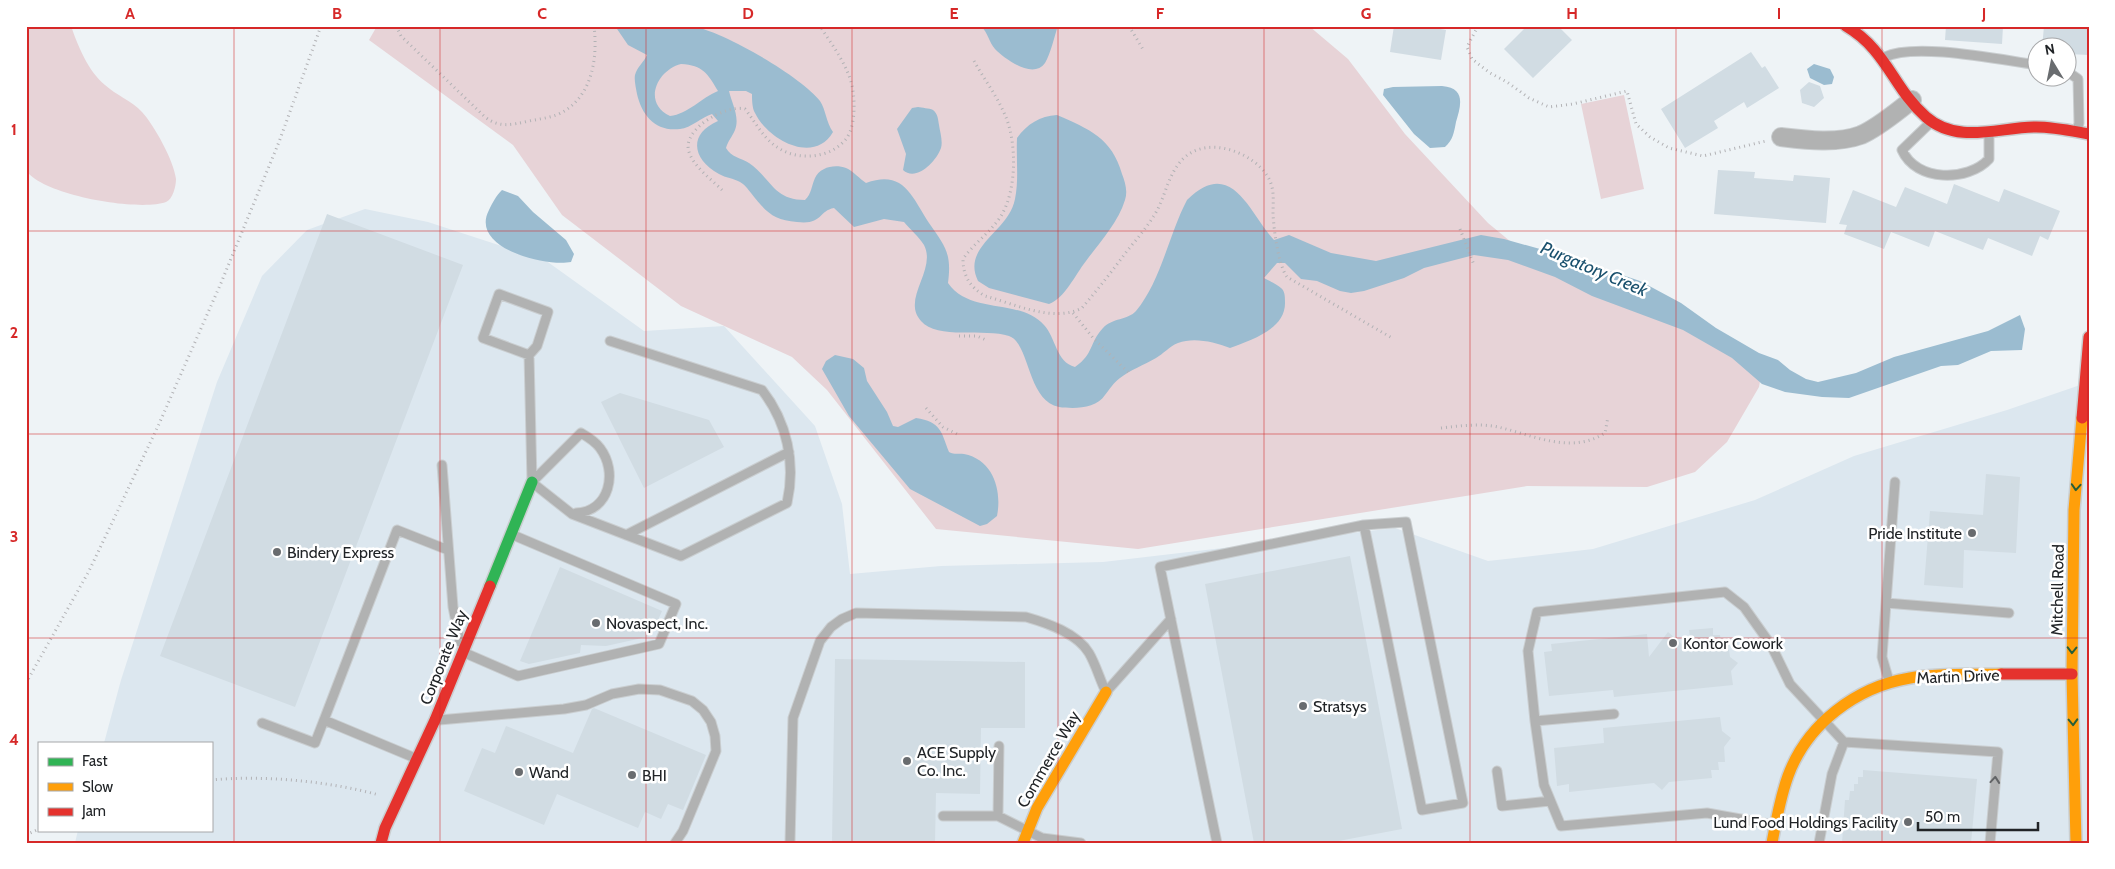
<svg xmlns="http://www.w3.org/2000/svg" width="2115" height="869" viewBox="0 0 2115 869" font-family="Cabin,sans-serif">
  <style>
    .built { fill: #dce7ef }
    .green { fill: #e7d3d7 }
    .water { fill: #9bbcd0; fill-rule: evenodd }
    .building { fill: #d1dce3 }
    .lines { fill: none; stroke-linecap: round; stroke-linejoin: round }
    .lane-casing { stroke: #caced0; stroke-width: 11 }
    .street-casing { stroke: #caced0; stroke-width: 20 }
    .fast-casing { stroke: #caced0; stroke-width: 14 }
    .slow-casing { stroke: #caced0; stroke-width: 14 }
    .jam-casing { stroke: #caced0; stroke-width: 14 }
    .path { stroke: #b2b2b5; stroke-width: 3; stroke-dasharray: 1 4; stroke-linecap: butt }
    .lane { stroke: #b1b2b2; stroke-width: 9 }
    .street { stroke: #b1b2b2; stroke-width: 18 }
    .fast { stroke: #30b455; stroke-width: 11 }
    .slow { stroke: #ff9f0a; stroke-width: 11 }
    .jam { stroke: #e5322d; stroke-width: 11 }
    .oneway { stroke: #275e39 }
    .oneway2 { stroke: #626466 }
    .grid { fill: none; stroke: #d62828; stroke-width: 1; stroke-opacity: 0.55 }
    .poi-dot { fill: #696c6f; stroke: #fff; stroke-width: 2 }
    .labels { text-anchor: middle; stroke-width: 5; stroke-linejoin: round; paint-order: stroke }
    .poi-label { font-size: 16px; fill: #212427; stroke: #fff; text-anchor: start }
    .street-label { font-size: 16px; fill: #212427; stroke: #fff }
    .water-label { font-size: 18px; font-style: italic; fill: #19506d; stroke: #fff }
    .neatline { fill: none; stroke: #d62828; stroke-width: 2 }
    .grid-label { font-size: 16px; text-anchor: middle; font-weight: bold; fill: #d62828 }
  </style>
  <rect width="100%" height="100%" fill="#eef3f6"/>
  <!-- built -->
  <path class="built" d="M365,209L428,222L545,260L644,331L724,326L815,426L842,504L850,574L941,566L1103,562L1395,528L1488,561L1593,549L1755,500L1854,456L2007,410L2089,382V843H75L78,830H211V743H104L121,680L217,382L262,276L307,230Z"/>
  <!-- green -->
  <path class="green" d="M26,26H71C78,46 88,71 105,85C116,95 132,101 142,112C154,125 174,161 176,179C176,186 173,199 166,202C139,212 41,195 26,170Z
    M377,26H1309L1348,59L1405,134L1488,223L1522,251L1763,364L1759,387L1727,442L1695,472L1647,487L1527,486L1138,549L936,529L827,390L792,357L681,306L562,215L513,145L369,40Z
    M1624,95L1644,189L1601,199L1581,104Z"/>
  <!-- water -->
  <path class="water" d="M615,26C640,26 667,23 691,26C721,30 802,77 820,101C826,110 826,122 833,132C814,165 768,140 755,113C752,108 752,99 752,94L746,91H729C732,104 740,117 735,130C732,137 728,141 726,148C731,157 741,158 749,163C771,178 773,200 805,200C812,193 811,187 815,178C820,167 835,164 846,168C853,171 860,179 866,183C904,169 912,197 929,223C945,246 952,253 948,283C970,315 1020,298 1044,325C1056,338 1056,362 1075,367C1094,354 1089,343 1103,328C1112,318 1128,320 1136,311C1161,281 1169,234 1187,200C1232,156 1249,213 1274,240L1289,235L1331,253L1376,261L1481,235L1504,239L1572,258L1640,281L1681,303L1716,328L1759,353L1778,360L1790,370L1806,379L1818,382L1856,373L1894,357L1988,331L2020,315L2025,329L2022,350L1991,351L1958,365L1941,366L1849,398L1822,397L1785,392L1762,384L1732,358L1683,330L1592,296L1555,277L1508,260L1474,255L1424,268L1404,278L1364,291L1351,293L1340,291L1317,281L1301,279L1285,263H1277L1264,278C1269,281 1277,284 1281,288C1285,291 1285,297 1285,302C1286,329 1251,340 1230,348C1214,342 1194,337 1178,343C1170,346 1163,354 1156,358C1144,365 1130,370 1120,378C1113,383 1110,389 1105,395C1096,409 1074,409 1059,407C1027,401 1030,343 1009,336C985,328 937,340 921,321C901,299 937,270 924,245C919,237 910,229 904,222L884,219L854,227L834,208C818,211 823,225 797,222C773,220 766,212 751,193C748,189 744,184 740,182C733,178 726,178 719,174C692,159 688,134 718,121L712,114C702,117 691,128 680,129C656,132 642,116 637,94C636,88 634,80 635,75C637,67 644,62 647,55L628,45ZM681,64C703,65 708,74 718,91C701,98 688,114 670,116C642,103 657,70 681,64Z
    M981,26H1058C1054,37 1051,53 1045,63C1033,80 1005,59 995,49C989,42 988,33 981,26Z
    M1814,64L1830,69L1834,77L1832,84L1824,85L1810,78L1807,69Z
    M1442,86C1466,88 1461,105 1456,122C1454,132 1453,140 1445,147L1430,148L1414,134L1383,95L1384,89L1393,87Z
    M918,107C922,108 929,108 933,110C938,114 938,119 939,125C940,132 943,141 941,148C936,162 916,182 903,170L906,154L897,129L912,108Z
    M1057,115C1089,129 1112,138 1122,174C1125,182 1128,191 1125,200C1118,223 1099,243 1086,261C1075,275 1065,298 1049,304L989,288L978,281C961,246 1009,232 1015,199C1019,180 1016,158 1017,138C1027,124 1040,116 1057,115Z
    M502,190L518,196L533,212L566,240L574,254L571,262C545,267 469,248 489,210C493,202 496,196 502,190Z
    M835,355L853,359L864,368L867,381L887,412L893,426L898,427L916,418C941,422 941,431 949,452C955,455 958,453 964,454C994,460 1002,491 997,516L987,524L980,526L910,489L849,416L822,369L826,361Z"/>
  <!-- building -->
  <path class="building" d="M1394,26H1424L1446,30L1441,60L1390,52Z
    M1527,26H1558L1572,40L1533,78L1504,49Z
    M1946,26H2003L2002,44L1945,40Z
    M2044,26H2089V55L2068,54V48H2042Z
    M1751,52L1762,68L1765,66L1779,88L1747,108L1744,102L1714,121L1718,128L1685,148L1661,109Z
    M1809,82L1820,86L1824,98L1814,107L1802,103L1800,90Z
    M1718,170L1755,172L1754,178L1793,181L1794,175L1830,178L1826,223L1714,214Z
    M1954,184L1999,202L2004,189L2060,211L2048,240L2040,236L2032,256L1988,238L1983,250L1935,231L1929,247L1891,232L1884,249L1844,234L1847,225L1839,224L1853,190L1896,207L1905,187L1947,204Z
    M327,214L463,265L295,707L160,656Z
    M620,393L709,420L724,447L644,488L601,402Z
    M1986,474L2020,477L2016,553L1964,550L1963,588L1924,585L1930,511L1983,515Z
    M1350,556L1402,829L1328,843H1254L1205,584Z
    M560,567L662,611L651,636L606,646L581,645L580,653L529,664L520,661Z
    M1713,628V635H1720L1721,642L1728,641L1730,657L1738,663L1731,671L1733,685L1614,697L1613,690L1549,696L1544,652L1552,651L1551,644L1647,634L1649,657L1668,632L1692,653L1689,630Z
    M835,659L1025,662V728H981L980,794L936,793L935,843H832Z
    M594,708L706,755L683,810L668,804L661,819L645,812L638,828L557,794L544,825L464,791L482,748L495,753L506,726L573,753L592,709Z
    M1720,717L1722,731L1731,738L1724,747L1725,762H1718L1719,770H1711L1712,778L1669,782L1662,790L1654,783L1569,792V784L1557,786L1554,748L1604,743L1603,728Z
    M1863,770L1977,779L1971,843H1842L1845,800H1849L1850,791H1854V784H1858V777H1863Z"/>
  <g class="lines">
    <defs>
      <path id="lane" d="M1885,57C1915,42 2001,60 2038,65
        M2068,72L2078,79L2079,123L2077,131
        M1930,123L1902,150C1916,182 1968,182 1989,159V133
        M529,355L483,338L499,294L548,312L537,346L529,355L532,482
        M442,465L453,607L460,642
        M532,482L581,433C588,437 595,441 600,448C618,472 610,511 576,513
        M534,484L572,514L681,556L787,503C796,463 787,422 762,390L610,341
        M626,535L789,452
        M1886,603L2009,613
        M465,653L518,676L659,644L676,604L513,535
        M1889,681L1882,657L1895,482
        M1614,714L1535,721L1544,785L1561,826L1707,813L1774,825
        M439,720L564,709L586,705L612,694L639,689L660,690L692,701L703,710L711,722L715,736L716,751L683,831L675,843
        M1535,721L1528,651L1537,612L1725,592L1744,607L1771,645L1790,684L1844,742L1998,752L1990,843
        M262,723L315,743L324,720
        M415,758L324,720L397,530L448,550
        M1497,771L1502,806L1550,801
        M943,816H998L1042,838L1081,843
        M998,816L999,746
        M790,843L793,718L820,641L831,627L842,619L856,613L1026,617C1047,623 1077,633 1089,653C1096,665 1100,680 1106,692L1171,619
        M1217,843L1160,567L1364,525L1406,522L1463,803L1422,810L1364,525
        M1819,843L1832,774L1844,742"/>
      <path id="street" d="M1781,137C1806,140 1837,144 1861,135C1879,127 1896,112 1912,100"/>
      <path id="fast" d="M490,586L532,482"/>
      <path id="slow" d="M1023,843L1037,808L1106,692
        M1772,843C1776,821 1780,798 1788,776C1807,724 1856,687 1910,678C1940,673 1971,675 2001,674
        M2076,843L2072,674L2074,510L2082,418"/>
      <path id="jam" d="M1846,26C1887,50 1893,88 1926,117C1958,145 1999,127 2036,127C2054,127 2072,131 2089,134
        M2082,418L2089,337
        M2001,674H2072
        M381,843L385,828L435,720L490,586"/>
    </defs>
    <!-- lane casing -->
    <use href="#lane" class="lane-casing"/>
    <!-- street casing -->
    <use href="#street" class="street-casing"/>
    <!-- fast casing -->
    <use href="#fast" class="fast-casing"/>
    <!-- slow casing -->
    <use href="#slow" class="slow-casing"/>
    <!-- jam casing -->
    <use href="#jam" class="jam-casing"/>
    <!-- path -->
    <path class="path" d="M396,26L401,36L485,117C499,128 511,125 529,121C539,119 549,118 559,114C592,98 598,59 594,26
      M1129,26L1144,51
      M1478,26L1467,47L1472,59L1490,73L1507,82L1529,98L1549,107L1573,104L1627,91L1636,124L1650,137L1669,148L1703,156L1766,141
      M974,61C984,79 997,96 1005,115C1017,142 1017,190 1001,216C991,232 974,243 963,259C963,276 970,287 985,296C1015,304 1053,323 1082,308C1098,289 1113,270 1127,251C1137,239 1147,227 1155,214C1166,196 1168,172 1185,157C1209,136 1253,152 1268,177C1275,189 1273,201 1273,214C1274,231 1278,264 1287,277L1392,338
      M722,190C711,179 694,167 689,152C681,129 727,104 745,109C757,124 763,139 780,149C800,161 831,158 846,139C855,127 855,105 853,91C850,68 832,45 820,26
      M1460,229L1474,265
      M1073,313L1094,339L1130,374
      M959,336H977L986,340
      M926,408L943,427L959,435
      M1441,428C1460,426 1479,423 1498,427C1533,435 1571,455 1605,433L1608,417
      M26,683L89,571L159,424L221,283L279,142L321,26
      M211,780C263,775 328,781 379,795
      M26,835L39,829"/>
    <!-- lane -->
    <use href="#lane" class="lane"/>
    <!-- street -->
    <use href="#street" class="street"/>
    <!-- fast -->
    <use href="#fast" class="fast"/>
    <!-- slow -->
    <use href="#slow" class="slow"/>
    <!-- jam -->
    <use href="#jam" class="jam"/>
  </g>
  <!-- one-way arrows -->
  <defs><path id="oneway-chevron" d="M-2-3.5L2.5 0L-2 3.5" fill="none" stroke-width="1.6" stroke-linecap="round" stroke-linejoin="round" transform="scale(1.25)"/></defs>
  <g class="oneway">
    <use href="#oneway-chevron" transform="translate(2076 487) rotate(94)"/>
    <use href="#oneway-chevron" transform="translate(2072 650) rotate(91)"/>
    <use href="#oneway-chevron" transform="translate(2073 722) rotate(88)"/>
  </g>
  <use class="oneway2" href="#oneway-chevron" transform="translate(1995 780) rotate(-85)"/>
  <!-- grid -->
  <path class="grid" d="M234,26V843M440,26V843M646,26V843M852,26V843M1058,26V843M1264,26V843M1470,26V843M1676,26V843M1882,26V843M26,231H2089M26,434H2089M26,638H2089"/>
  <!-- markers -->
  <g class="poi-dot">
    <circle cx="1972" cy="533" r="5"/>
    <circle cx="277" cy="552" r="5"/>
    <circle cx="596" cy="623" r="5"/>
    <circle cx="1673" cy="643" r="5"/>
    <circle cx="1303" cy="706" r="5"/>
    <circle cx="907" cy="761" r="5"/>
    <circle cx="519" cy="772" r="5"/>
    <circle cx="632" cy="775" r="5"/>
    <circle cx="1908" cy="822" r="5"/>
  </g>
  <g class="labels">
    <!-- poi labels -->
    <g class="poi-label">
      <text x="1962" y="539" text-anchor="end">Pride Institute</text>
      <text x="287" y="558">Bindery Express</text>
      <text x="606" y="629">Novaspect, Inc.</text>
      <text x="1683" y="649">Kontor Cowork</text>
      <text x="1313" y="712">Stratsys</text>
      <text x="917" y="758">ACE Supply<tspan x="917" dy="18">Co. Inc.</tspan></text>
      <text x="529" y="778">Wand</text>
      <text x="642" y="781">BHI</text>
      <text x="1898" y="828" text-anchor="end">Lund Food Holdings Facility</text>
    </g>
    <!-- street labels -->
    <g class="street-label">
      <text transform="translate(2057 590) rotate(-89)" y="6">Mitchell Road</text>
      <text transform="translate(443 657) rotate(-68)" y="6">Corporate Way</text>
      <text transform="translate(1958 676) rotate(-2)" y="6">Martin Drive</text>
      <text transform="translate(1048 759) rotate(-60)" y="6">Commerce Way</text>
    </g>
    <!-- water labels -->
    <g class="water-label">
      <text transform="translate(1594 269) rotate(23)" y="6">Purgatory Creek</text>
    </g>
  </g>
  <!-- border -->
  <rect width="2115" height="869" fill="none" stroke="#ffffff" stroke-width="55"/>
  <!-- legend -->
  <rect x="38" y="742" width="175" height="90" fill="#ffffff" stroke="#a6a7a9"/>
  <rect x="48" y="758" width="25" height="8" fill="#30b455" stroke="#a6a7a9"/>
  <text x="82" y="766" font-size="15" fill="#212427">Fast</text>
  <rect x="48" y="783" width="25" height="8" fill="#ff9f0a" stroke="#a6a7a9"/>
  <text x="82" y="792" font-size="15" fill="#212427">Slow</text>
  <rect x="48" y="808" width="25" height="8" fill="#e5322d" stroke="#a6a7a9"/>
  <text x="82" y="816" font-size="15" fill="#212427">Jam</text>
  <!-- north arrow -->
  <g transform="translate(2052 62) rotate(350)"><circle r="24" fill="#ffffff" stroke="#a6a7a9"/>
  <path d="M0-4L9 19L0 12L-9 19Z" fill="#696c6f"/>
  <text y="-8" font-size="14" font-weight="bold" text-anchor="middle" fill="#212427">N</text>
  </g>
  <!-- scale -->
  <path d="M1918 822v8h120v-8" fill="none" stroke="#212427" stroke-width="2.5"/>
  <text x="1925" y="822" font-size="15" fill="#212427" stroke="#ffffff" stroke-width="4" paint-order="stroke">50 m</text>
  <rect x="28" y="28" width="2060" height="814" class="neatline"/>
  <g class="grid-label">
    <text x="130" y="19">A</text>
    <text x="337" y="19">B</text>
    <text x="542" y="19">C</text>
    <text x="748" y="19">D</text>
    <text x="954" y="19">E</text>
    <text x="1160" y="19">F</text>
    <text x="1366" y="19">G</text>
    <text x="1572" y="19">H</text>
    <text x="1779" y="19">I</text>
    <text x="1984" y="19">J</text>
    <text x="14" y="135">1</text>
    <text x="14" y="338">2</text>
    <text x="14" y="542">3</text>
    <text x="14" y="745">4</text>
  </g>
</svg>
